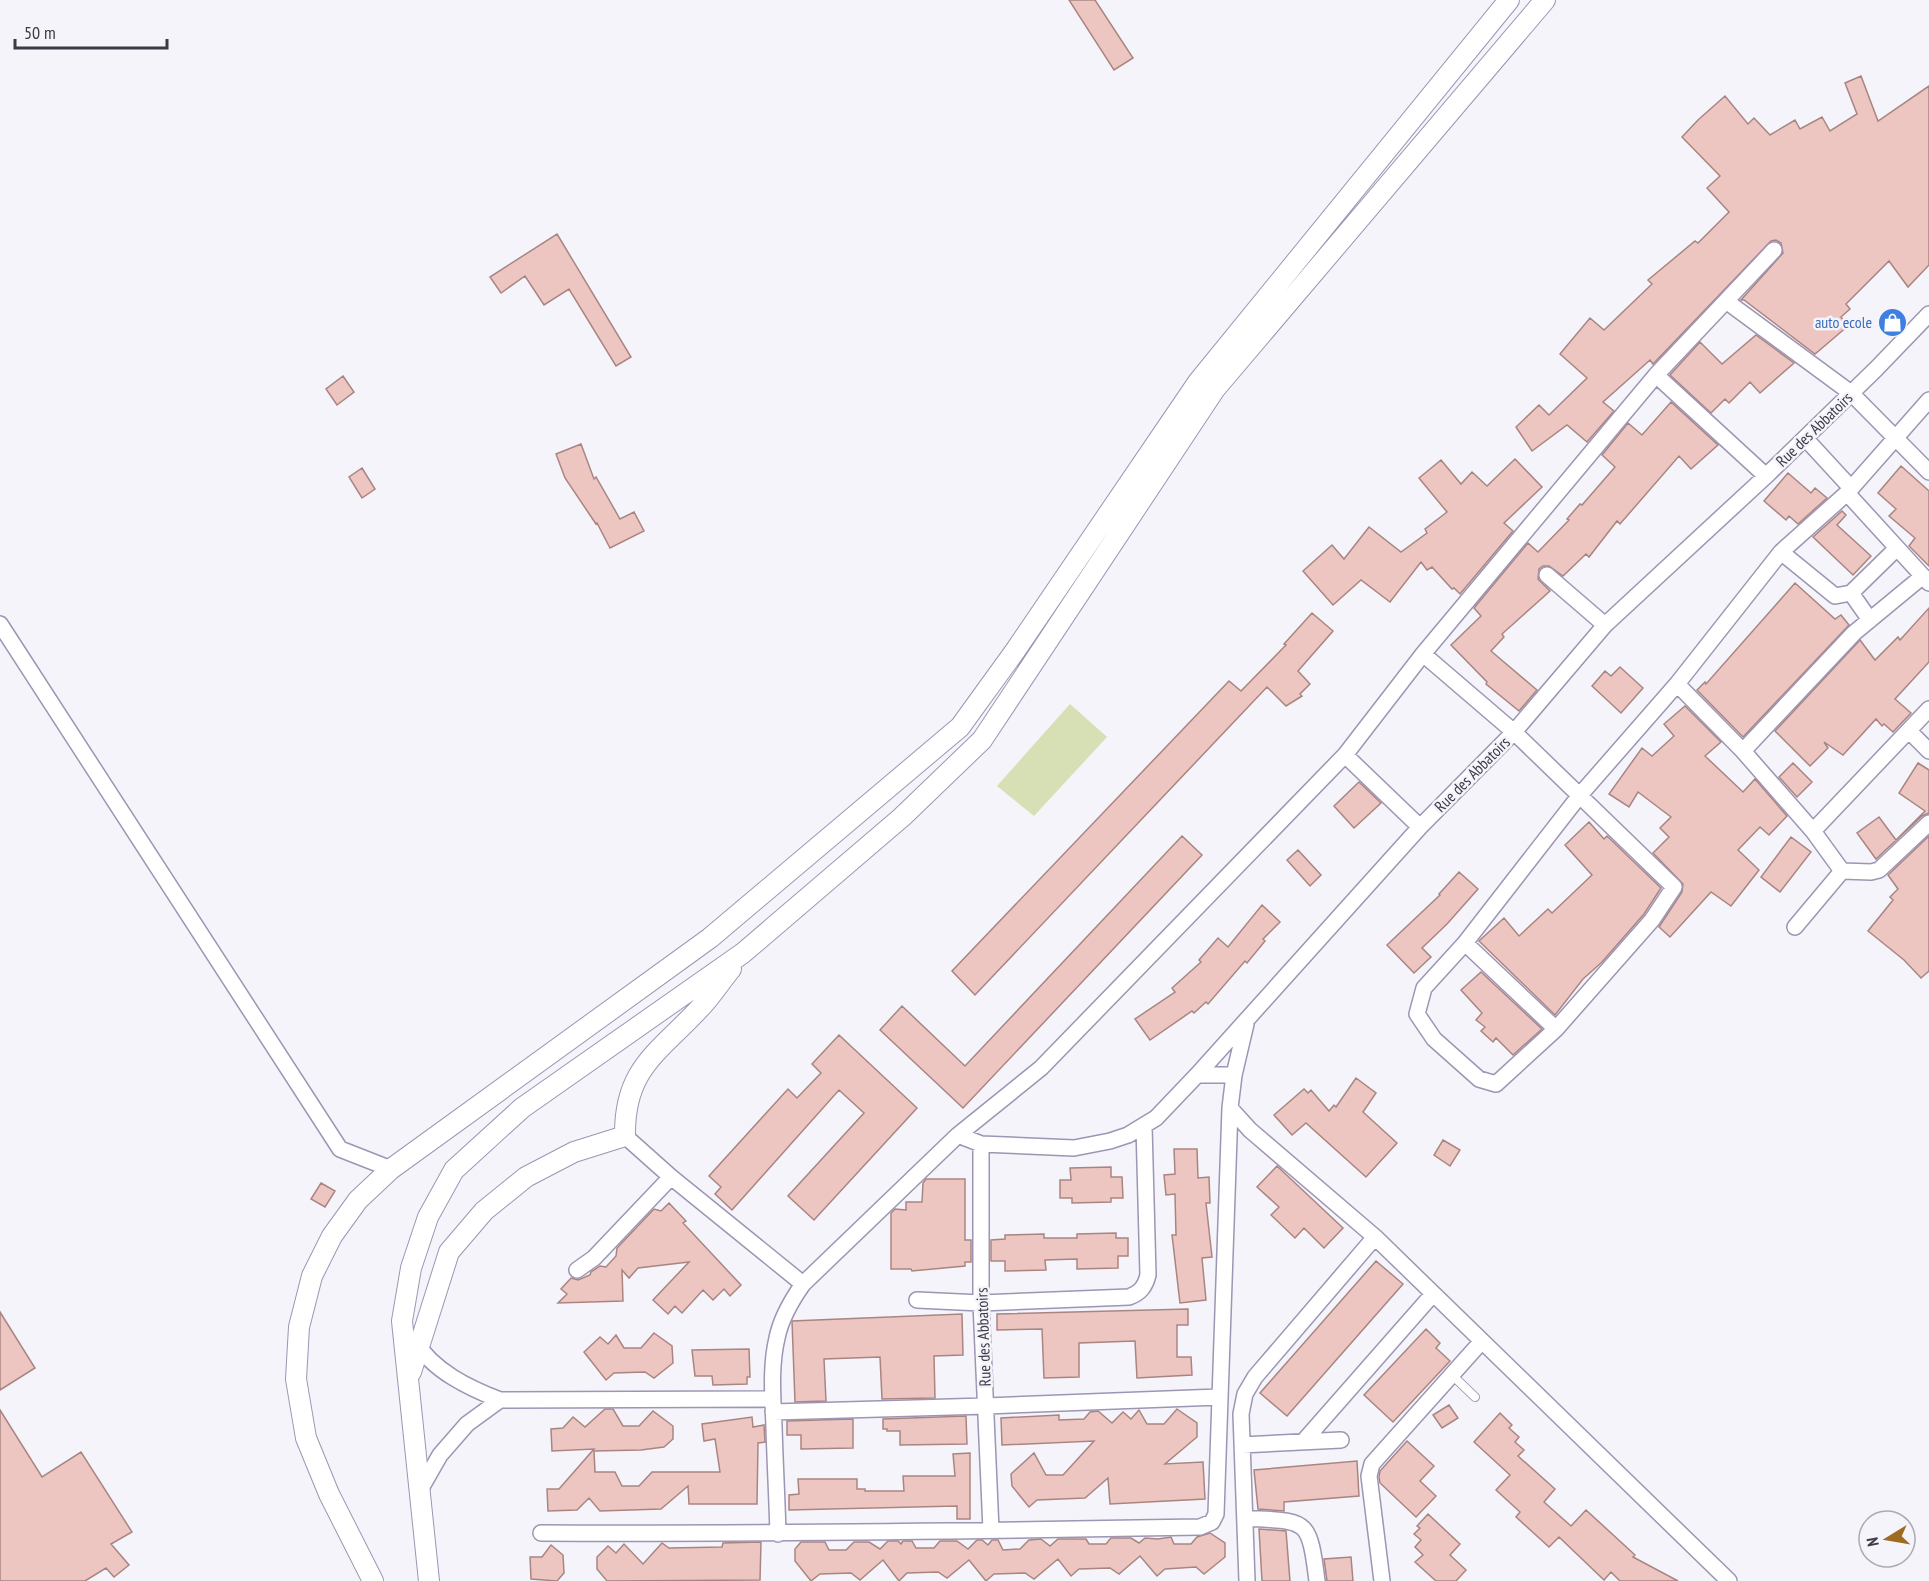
<svg xmlns="http://www.w3.org/2000/svg" width="1929" height="1581" viewBox="0 0 1929 1581" font-family="'PT Sans Narrow',sans-serif">
  <style>
    .green { fill: #d7dfb4 }
    .building { fill: #edc6c2; stroke: #a98582; stroke-width: 1.5 }
    .lines { fill: none; stroke-linecap: round; stroke-linejoin: round }
    .service-casing { stroke: #9d95b4; stroke-width: 10 }
    .minor-casing { stroke: #9d95b4; stroke-width: 18 }
    .tertiary-casing { stroke: #9d95b4; stroke-width: 22 }
    .service { stroke: #fff; stroke-width: 8 }
    .minor { stroke: #fff; stroke-width: 15 }
    .tertiary { stroke: #fff; stroke-width: 20 }
    .labels { text-anchor: middle; stroke-width: 5; stroke-linejoin: round; paint-order: stroke }
    .shop-label { font-size: 16px; fill: #366cbe; stroke: #f5f4fa; text-anchor: end }
    .street-label { font-size: 16px; fill: #3d3a47; stroke: #f5f4fa }
  </style>
  <rect width="100%" height="100%" fill="#f5f4fa"/>
  <!-- green -->
  <path class="green" d="M1070,704L1107,737L1034,816L997,786Z"/>
  <!-- building -->
  <path class="building" d="M1069,0H1095L1133,58L1114,70Z
    M1861,76L1878,121L1929,86V265L1908,287L1889,261L1846,304L1850,309L1841,317L1848,326L1815,354L1744,300H1741L1783,253L1781,243L1776,240L1771,241L1653,364L1650,360L1603,402L1614,411L1587,442L1567,425L1532,451L1516,427L1539,405L1549,415L1587,378L1560,354L1590,318L1604,330L1652,284L1648,280L1695,241L1698,243L1729,212L1707,188L1720,176L1682,137L1698,120L1725,96L1748,124L1754,118L1770,135L1795,120L1800,129L1822,117L1830,131L1857,114L1845,83Z
    M557,234L631,357L616,366L569,289L544,305L525,276L501,293L490,277Z
    M1756,335L1794,363L1760,393L1750,382L1729,403L1725,399L1711,413L1670,375L1700,342L1722,364Z
    M343,376L354,392L337,405L326,389Z
    M1671,402L1718,445L1691,469L1679,456L1620,524L1617,521L1589,557L1586,554L1563,576L1549,566H1543L1539,569L1538,579L1550,591L1502,634L1504,637L1491,651L1537,690L1519,711L1486,684L1487,682L1451,645L1481,616L1474,608L1528,543L1538,552L1569,520L1567,519L1580,504L1582,505L1615,467L1602,455L1628,423L1642,435Z
    M581,444L594,479L596,477L620,519L634,512L644,531L610,548L597,523L596,524L565,478L556,454Z
    M1515,459L1542,487L1504,523L1513,531L1460,594L1454,588L1452,589L1432,567L1427,570L1421,562L1390,602L1361,580L1333,605L1303,571L1332,545L1344,559L1369,527L1401,552L1427,533L1425,529L1447,512L1419,478L1441,460L1461,484L1472,472L1487,486Z
    M1901,466L1929,491V566L1909,546L1915,538L1889,516L1896,509L1878,493Z
    M362,468L375,489L362,498L349,477Z
    M1788,473L1811,493L1815,488L1827,498L1798,524L1789,516L1786,520L1764,501Z
    M1842,511L1846,515L1837,525L1871,556L1853,575L1813,537Z
    M1795,583L1835,619L1841,615L1849,625L1743,737L1697,690L1705,682L1706,684Z
    M1929,608V662L1895,699L1911,713L1893,732L1884,724L1882,726L1876,719L1843,755L1824,742L1828,748L1810,766L1775,731L1860,640L1875,660L1898,637L1900,640Z
    M1312,613L1333,631L1298,671L1310,684L1300,694L1302,696L1286,706L1267,687L975,995L952,971L1229,681L1241,691L1286,645L1284,644Z
    M1620,667L1643,688L1621,713L1592,686L1605,671L1611,676Z
    M1685,706L1721,742L1705,756L1743,792L1755,779L1787,816L1769,835L1760,827L1738,850L1759,870L1731,906L1711,892L1670,937L1659,927L1682,892L1683,884L1653,853L1669,837L1660,828L1671,817L1638,792L1629,807L1609,794L1642,748L1652,756L1674,736L1664,724Z
    M1793,763L1812,782L1797,797L1779,777Z
    M1918,763L1929,770V813L1922,816L1876,859L1857,833L1879,817L1896,840L1925,811L1899,793Z
    M1359,782L1381,803L1354,828L1334,806Z
    M1589,822L1604,839L1607,836L1661,888L1644,914L1602,962L1583,979L1555,1015L1479,941L1504,918L1519,936L1548,909L1552,913L1592,875L1565,845Z
    M1182,836L1202,855L963,1108L880,1030L902,1006L965,1066Z
    M1929,836V971L1921,978L1904,960L1868,931L1893,900L1890,897L1898,889L1888,875Z
    M1791,837L1811,852L1780,892L1761,877Z
    M1298,850L1321,875L1310,886L1287,860Z
    M1459,872L1478,889L1447,924L1422,948L1431,957L1414,973L1387,945L1440,895L1439,894Z
    M1262,905L1280,922L1263,939L1265,941L1247,963L1245,961L1208,1004L1206,1002L1194,1013L1192,1011L1150,1040L1135,1019L1175,992L1172,988L1201,962L1199,960L1218,938L1228,947Z
    M1481,972L1542,1029L1513,1055L1496,1038L1493,1042L1481,1031L1485,1027L1476,1020L1482,1013L1461,990Z
    M839,1035L917,1108L814,1220L788,1196L864,1113L839,1090L732,1210L715,1194L721,1187L709,1176L788,1089L797,1098L821,1073L812,1064Z
    M1356,1078L1376,1093L1363,1112L1397,1143L1366,1177L1306,1123L1292,1135L1274,1115L1304,1089L1308,1093L1311,1090L1329,1111L1334,1105L1336,1107Z
    M1443,1140L1460,1150L1450,1166L1434,1155Z
    M1174,1149H1197L1198,1178L1209,1177L1210,1203H1206L1212,1257L1202,1258L1206,1300L1180,1303L1172,1235H1176L1175,1194L1166,1195L1164,1175L1175,1174Z
    M1277,1166L1343,1228L1324,1248L1304,1228L1295,1238L1271,1215L1279,1207L1257,1187Z
    M1111,1167V1177H1122L1123,1198H1111V1202L1072,1203V1198H1060V1180H1071L1070,1168Z
    M926,1179H965V1240H971V1262H965V1266L912,1271L911,1269H891V1213L895,1209L906,1210V1202H922L923,1183Z
    M321,1183L335,1191L325,1207L311,1199Z
    M669,1203L686,1221L683,1223L741,1285L730,1296L724,1289L713,1300L703,1290L682,1313L675,1306L668,1314L653,1300L689,1262L638,1268L629,1278L622,1270L623,1301L558,1303L567,1294L561,1289L571,1278L578,1280L590,1275L591,1272L600,1266L606,1267L616,1256L617,1248L654,1209L661,1211Z
    M1116,1233V1238H1128V1256H1118V1268L1077,1269V1259L1045,1260L1046,1270L1005,1271V1261H991V1240L1005,1239V1235L1044,1234V1238H1077V1234Z
    M1376,1261L1403,1284L1287,1416L1260,1393Z
    M1188,1309V1325H1177V1357H1191L1192,1375L1137,1378L1135,1341L1079,1343V1377L1044,1378L1042,1329L997,1330V1314Z
    M0,1312L35,1368L0,1390Z
    M962,1314L963,1355L934,1356L935,1398L882,1399L880,1357L824,1359L826,1401L795,1402L792,1321Z
    M1426,1329L1440,1343L1436,1348L1450,1361L1393,1422L1364,1395Z
    M654,1333L672,1346L673,1363L654,1378L645,1372L614,1373L606,1380L584,1352L600,1337L608,1344L616,1335L624,1348H641Z
    M749,1349L750,1377H747V1384L713,1385L712,1376H695L692,1350Z
    M1449,1405L1458,1418L1442,1428L1433,1415Z
    M605,1409H613L623,1426H639L653,1411L673,1426V1439L664,1447L641,1450L594,1451L595,1472H615L622,1486H639L652,1472H720L715,1439L704,1441L702,1424L752,1417L753,1427L764,1425L765,1442L758,1443L757,1504H689L688,1486L661,1509L600,1511L589,1498L577,1510L548,1511L547,1489H559L594,1449L552,1451L551,1429L563,1428L573,1417L585,1427Z
    M1177,1409L1197,1423V1437L1165,1464L1203,1462L1205,1499L1110,1504L1108,1478L1085,1498L1037,1500L1029,1507L1012,1486L1011,1474L1034,1453L1046,1475H1063L1094,1441L1002,1445L1001,1418L1059,1415V1420L1084,1419L1090,1412L1098,1411L1112,1423L1123,1412L1131,1419L1139,1410L1147,1424H1164Z
    M0,1410L42,1477L81,1452L132,1532L111,1544L129,1565L114,1577L106,1568L85,1581H0Z
    M1500,1413L1512,1425L1509,1428L1519,1437L1515,1442L1524,1450L1518,1456L1555,1489L1544,1502L1571,1526L1586,1510L1635,1555L1633,1557L1678,1581H1620L1611,1572L1604,1580L1559,1537L1549,1547L1516,1517L1520,1512L1496,1490L1510,1475L1474,1442Z
    M966,1416L967,1444L900,1445V1431H887V1429H883V1419Z
    M853,1419V1448L801,1449V1435H787V1421Z
    M1407,1441L1434,1466L1420,1481L1436,1496L1416,1517L1380,1483L1379,1477L1380,1471Z
    M970,1453V1519H957V1506L789,1510V1495L799,1494L798,1479H857V1489H865V1491H904L903,1476H955L953,1454Z
    M1357,1461L1359,1496L1284,1502V1511L1258,1509L1254,1470Z
    M1428,1514L1460,1544L1450,1555L1466,1570L1456,1581H1436L1415,1562L1423,1555L1415,1547L1421,1540L1414,1534L1420,1528L1417,1526Z
    M1259,1529L1286,1531L1290,1581H1262Z
    M1210,1533L1225,1543V1557L1204,1574L1196,1567L1165,1569L1157,1576L1140,1556L1119,1574L1110,1568L1079,1569L1071,1576L1058,1559L1034,1579L1025,1573L994,1574L986,1581L969,1560L947,1578L938,1572L907,1573L899,1581L883,1560L860,1580L851,1573L820,1574L811,1581L795,1561V1549L801,1542H825L829,1550H846L854,1542H869L880,1549L888,1541H898L901,1544L903,1541H912L916,1548H934L940,1541H957L968,1549L977,1540H982L988,1545L992,1540H998L1003,1550L1020,1549L1029,1540L1041,1539L1050,1546L1058,1539H1086L1089,1544H1106L1111,1538H1131L1139,1543L1145,1538L1158,1539L1171,1537L1174,1544H1191L1197,1537Z
    M761,1542L760,1580L607,1581L597,1569V1557L608,1546L616,1553L624,1544L643,1564L662,1543L669,1548L722,1547L723,1543Z
    M551,1545L563,1555L564,1573L557,1581L531,1579L530,1557H542Z
    M1351,1557L1353,1581H1327L1324,1559Z"/>
  <g class="lines">
    <defs>
      <path id="service" d="M1451,1374L1475,1397"/>
      <path id="minor" d="M1726,301L1851,393L1929,472
        M1656,375L1766,476
        M1805,438L1851,488
        M1847,493L1929,583
        M1781,552L1847,493L1929,400
        M1547,575L1605,625
        M1870,620L1851,593L1897,548
        M0,624L340,1149L391,1169
        M1423,654L1514,732L1674,887L1652,920L1556,1029L1496,1084L1479,1079L1434,1039L1417,1014L1424,988L1465,943L1580,795L1677,684L1781,552L1835,596L1851,593
        M1677,684L1743,751L1813,831
        M1909,731L1929,751
        M1743,751L1854,633L1923,576
        M1345,755L1420,827
        M1842,871L1871,872L1879,870L1929,823
        M1795,927L1842,871L1813,831L1929,709
        M1465,943L1556,1029
        M1197,1075H1234
        M1230,1108L1250,1130L1375,1237L1729,1581
        M958,1135L981,1144L1074,1148L1110,1141L1128,1135L1156,1118L1197,1075L1420,827L1514,732L1605,625L1766,476L1876,369L1929,314
        M625,1136L671,1177L803,1284
        M981,1144V1303L991,1530
        M577,1270L594,1258L671,1177
        M917,1300L981,1303L1129,1297C1140,1293 1145,1287 1148,1275L1144,1126
        M415,1341C433,1371 469,1388 500,1400L773,1399
        M773,1412L986,1406L1219,1397
        M1303,1442L1433,1294
        M1242,1445L1341,1440
        M420,1490L440,1455L467,1424L500,1400
        M1245,1518C1307,1522 1309,1516 1317,1581
        M541,1533C761,1534 980,1531 1200,1527L1212,1522L1216,1514L1230,1108L1234,1075L1246,1024
        M778,1534C777,1498 775,1462 774,1427C773,1398 770,1367 777,1338C781,1318 791,1301 803,1284L958,1135L1041,1068L1345,755L1423,654L1656,375L1774,250
        M1247,1581L1241,1414L1245,1394L1255,1377L1375,1237
        M1382,1581L1369,1476L1372,1464L1482,1341"/>
      <path id="tertiary" d="M411,1372L449,1252L484,1211L526,1177L574,1152L625,1136C624,1069 658,1053 699,1009C711,997 720,982 731,969
        M373,1581L329,1494L306,1438L296,1379L299,1327L312,1276L332,1236L358,1200L391,1169L710,938L960,727L1015,651L1198,382L1509,0
        M429,1581L402,1321L411,1268L428,1217L454,1170L522,1108L743,953L902,817L982,740L1215,389L1545,0"/>
    </defs>
    <!-- service casing -->
    <use href="#service" class="service-casing"/>
    <!-- minor casing -->
    <use href="#minor" class="minor-casing"/>
    <!-- tertiary casing -->
    <use href="#tertiary" class="tertiary-casing"/>
    <!-- service -->
    <use href="#service" class="service"/>
    <!-- minor -->
    <use href="#minor" class="minor"/>
    <!-- tertiary -->
    <use href="#tertiary" class="tertiary"/>
  </g>
  <!-- icons -->
  <defs>
    <symbol id="shop-disc" viewBox="-11 -11 22 22"><circle r="9.5" fill="#3f7fe0" stroke="#f5f4fa"/><path d="M-5-2.5h2.3a2.7 3.5 0 0 1 5.4 0H5L5.5 6h-11ZM-1.5-2.5h3a1.5 2.3 0 0 0-3 0Z" fill="#fff"/></symbol>
  </defs>
  <g fill-rule="evenodd">
    <use href="#shop-disc" x="1876" y="306" width="33" height="33"/>
  </g>
  <g class="labels">
    <!-- shop labels -->
    <g class="shop-label">
      <text x="1872" y="328">auto ecole</text>
    </g>
    <!-- street labels -->
    <g class="street-label">
      <text transform="translate(1814 429) rotate(-44)" y="6">Rue des Abbatoirs</text>
      <text transform="translate(1472 774) rotate(-45)" y="6">Rue des Abbatoirs</text>
      <text transform="translate(983 1337) rotate(-92)" y="6">Rue des Abbatoirs</text>
    </g>
  </g>
  <!-- north arrow -->
  <g transform="translate(1887 1539) rotate(259)"><circle r="28" fill="#f5f4fa" stroke="#abaab2" stroke-width="1.5"/>
  <path d="M0-4.5L10 22L0 15L-10 22Z" fill="#9d6c20"/>
  <text y="-9" font-size="16" font-weight="bold" text-anchor="middle" fill="#3d3a47">N</text>
  </g>
  <!-- scale -->
  <path d="M15 39v9h152v-9" fill="none" stroke="#3d3a47" stroke-width="3"/>
  <text x="24" y="39" font-size="18" fill="#3d3a47" stroke="#f5f4fa" stroke-width="4.5" paint-order="stroke">50 m</text>
</svg>
